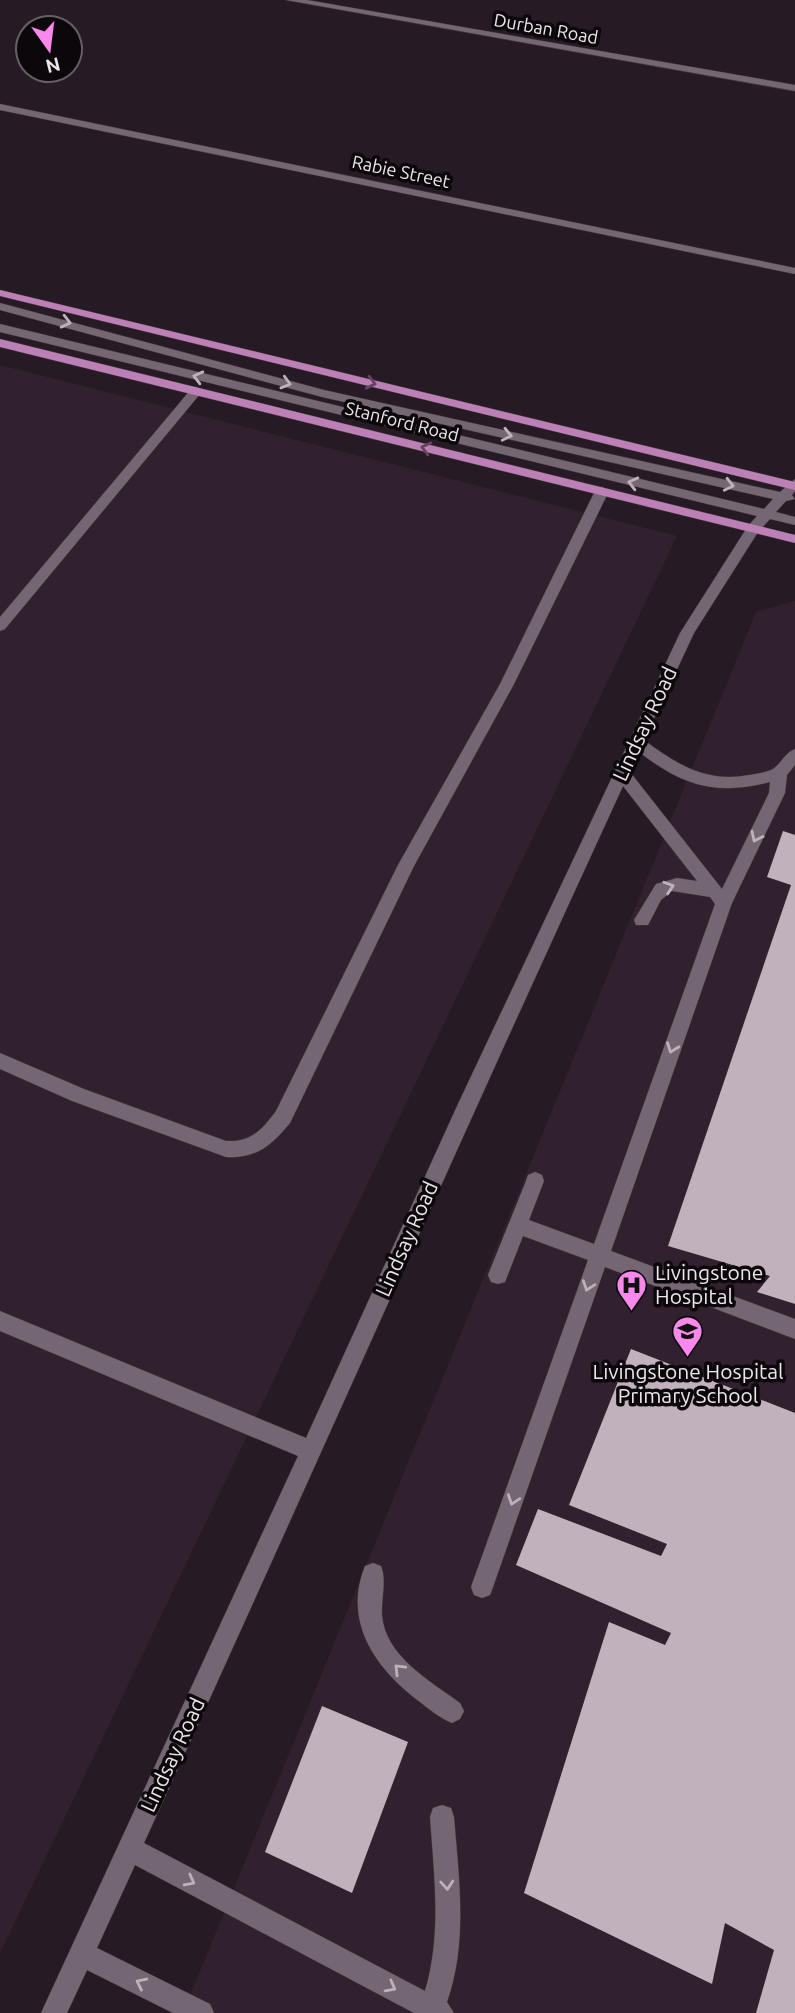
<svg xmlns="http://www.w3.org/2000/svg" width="795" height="2013" viewBox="0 0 795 2013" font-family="Ubuntu,sans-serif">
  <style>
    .built { fill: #31212f }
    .building { fill: #c0b1bd }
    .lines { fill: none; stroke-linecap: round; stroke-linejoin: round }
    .minor-casing { stroke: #40373e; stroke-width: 1 }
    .major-casing { stroke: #40373e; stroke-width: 1 }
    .minor { fill: #746672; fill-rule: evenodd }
    .major { fill: #bd80b6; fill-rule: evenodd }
    .oneway { stroke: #bdb2bb }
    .oneway2 { stroke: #644460 }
    .labels { text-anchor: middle; stroke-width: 7; stroke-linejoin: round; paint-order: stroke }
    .far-street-label { font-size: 18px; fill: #ede5eb; stroke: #0c070b }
    .street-label { font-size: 21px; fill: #ede5eb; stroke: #0c070b }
    .poi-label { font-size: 21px; fill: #ede5eb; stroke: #0c070b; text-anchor: start }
  </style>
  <rect width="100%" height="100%" fill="#261b24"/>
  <!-- built -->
  <path class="built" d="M0,365L677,536L0,1953Z
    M795,601V2013H183L756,612Z"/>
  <!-- building -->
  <path class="building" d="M783,831L795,835V1304L757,1292L770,1276L668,1246L791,885L767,877Z
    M631,1349L795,1413V2013H756L774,1950L725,1923L712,1984L524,1893L609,1622L665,1645L671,1633L516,1565L538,1509L661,1556L667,1544L569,1505Z
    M322,1706L408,1742L352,1893L265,1852Z"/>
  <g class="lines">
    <defs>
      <path id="minor" d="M286,0H307L795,85V91Z
        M0,104L795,268V274L0,110Z
        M0,303L324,390L780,492L795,479V491L792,495L795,499L786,501L776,512L795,517V525L770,519L758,532L694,633L644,740C677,765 707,783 749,775C756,774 764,773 771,770C781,765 784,753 795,749V765L787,775L785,793L732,903L611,1251L795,1319V1339L605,1267L493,1587L490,1595L482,1598L474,1595L471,1587L588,1260L523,1236L505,1282L498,1284L491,1282L488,1275L526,1181L528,1175L535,1172L542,1175L544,1181L529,1220L594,1244L715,904L710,897L672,891L661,900L648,925H636L634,920L656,884L677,878L697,881L623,786C461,1137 305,1491 144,1843L425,1991C442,1934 434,1875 430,1817L433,1808L442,1805L451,1808L454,1817C459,1879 468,1942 447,2002L454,2013H414L135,1865L97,1948L210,2004L214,2013H173L87,1970L67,2013H41L298,1456L0,1331V1311L306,1438L458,1104L680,633L748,526L757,516L0,332V324L764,509L773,499L322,397L0,310ZM639,752C683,786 716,796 770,782L769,793L722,889L630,772Z
        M196,387L202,391L200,394L5,629L0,631V617L192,388Z
        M602,487L609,491L514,684L414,866L290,1123C272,1145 256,1159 226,1157L72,1101L0,1069V1053L84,1089L226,1141C251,1142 262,1130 276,1111L398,865L500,684L595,491Z
        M373,1563L381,1566C387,1580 381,1599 382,1615C385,1656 430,1681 460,1703L464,1711L460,1719L452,1723C440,1718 430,1710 420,1702C377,1670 342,1623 365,1566Z"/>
      <path id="major" d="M0,290L795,482V490L0,296Z
        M0,339L795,535V543L0,347Z"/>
    </defs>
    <!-- minor casing -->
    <use href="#minor" class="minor-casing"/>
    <!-- major casing -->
    <use href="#major" class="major-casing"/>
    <!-- minor -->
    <use href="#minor" class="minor"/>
    <!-- major -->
    <use href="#major" class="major"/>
  </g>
  <!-- one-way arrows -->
  <defs><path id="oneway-chevron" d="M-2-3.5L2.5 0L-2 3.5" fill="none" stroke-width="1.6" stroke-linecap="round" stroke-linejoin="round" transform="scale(1.75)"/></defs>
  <g class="oneway">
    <use href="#oneway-chevron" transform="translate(66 322) rotate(14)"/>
    <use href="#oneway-chevron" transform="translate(198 377) rotate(-166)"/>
    <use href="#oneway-chevron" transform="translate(286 383) rotate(16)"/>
    <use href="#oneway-chevron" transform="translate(507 435) rotate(13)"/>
    <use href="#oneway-chevron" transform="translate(633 483) rotate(-166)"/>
    <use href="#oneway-chevron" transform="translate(729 485) rotate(13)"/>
    <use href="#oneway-chevron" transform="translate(756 837) rotate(116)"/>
    <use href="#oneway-chevron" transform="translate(669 887) rotate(-18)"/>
    <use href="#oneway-chevron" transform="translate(672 1048) rotate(110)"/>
    <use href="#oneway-chevron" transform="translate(588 1286) rotate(109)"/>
    <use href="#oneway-chevron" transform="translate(513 1500) rotate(109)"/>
    <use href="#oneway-chevron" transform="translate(399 1669) rotate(-135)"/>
    <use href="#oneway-chevron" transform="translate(190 1881) rotate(28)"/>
    <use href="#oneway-chevron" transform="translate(447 1885) rotate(86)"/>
    <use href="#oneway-chevron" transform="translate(141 1983) rotate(-154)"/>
    <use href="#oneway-chevron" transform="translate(391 1987) rotate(28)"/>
  </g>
  <g class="oneway2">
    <use href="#oneway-chevron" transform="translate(371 383) rotate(14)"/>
    <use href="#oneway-chevron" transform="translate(426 448) rotate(-166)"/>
  </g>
  <!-- icons -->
  <defs>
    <symbol id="hospital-pin" viewBox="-11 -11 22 30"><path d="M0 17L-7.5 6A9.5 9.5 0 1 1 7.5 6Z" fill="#f888eb" stroke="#0c070b"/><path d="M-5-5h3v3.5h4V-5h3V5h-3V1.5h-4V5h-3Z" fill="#111"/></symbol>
    <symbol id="school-pin" viewBox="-11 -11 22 30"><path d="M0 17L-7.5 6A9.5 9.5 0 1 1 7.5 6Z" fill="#f888eb" stroke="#0c070b"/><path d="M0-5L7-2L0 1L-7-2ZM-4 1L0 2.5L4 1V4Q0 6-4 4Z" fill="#111"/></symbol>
  </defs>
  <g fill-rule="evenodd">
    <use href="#hospital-pin" x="614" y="1268" width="35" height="47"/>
    <use href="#school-pin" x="670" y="1314" width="35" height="47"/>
  </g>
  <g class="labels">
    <!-- far-street labels -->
    <g class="far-street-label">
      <text transform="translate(546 29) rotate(10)" y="6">Durban Road</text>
      <text transform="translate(401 172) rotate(12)" y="6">Rabie Street</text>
      <text transform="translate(402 422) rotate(14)" y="6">Stanford Road</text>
    </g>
    <!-- street labels -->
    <g class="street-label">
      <text transform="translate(645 724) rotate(-65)" y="7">Lindsay Road</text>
      <text transform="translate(407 1239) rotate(-66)" y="7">Lindsay Road</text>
      <text transform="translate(173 1755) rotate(-65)" y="7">Lindsay Road</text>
    </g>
    <!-- poi labels -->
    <g class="poi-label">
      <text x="655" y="1280">Livingstone<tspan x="655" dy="24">Hospital</tspan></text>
      <text x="688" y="1379" text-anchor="middle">Livingstone Hospital<tspan x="688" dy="24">Primary School</tspan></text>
    </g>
  </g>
  <!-- north arrow -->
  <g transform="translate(49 49) rotate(166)"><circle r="33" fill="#0c070b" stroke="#666065" stroke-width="2"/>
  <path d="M0-5L12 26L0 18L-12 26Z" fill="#f888eb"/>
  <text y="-10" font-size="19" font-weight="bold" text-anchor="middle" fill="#ede5eb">N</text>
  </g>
</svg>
